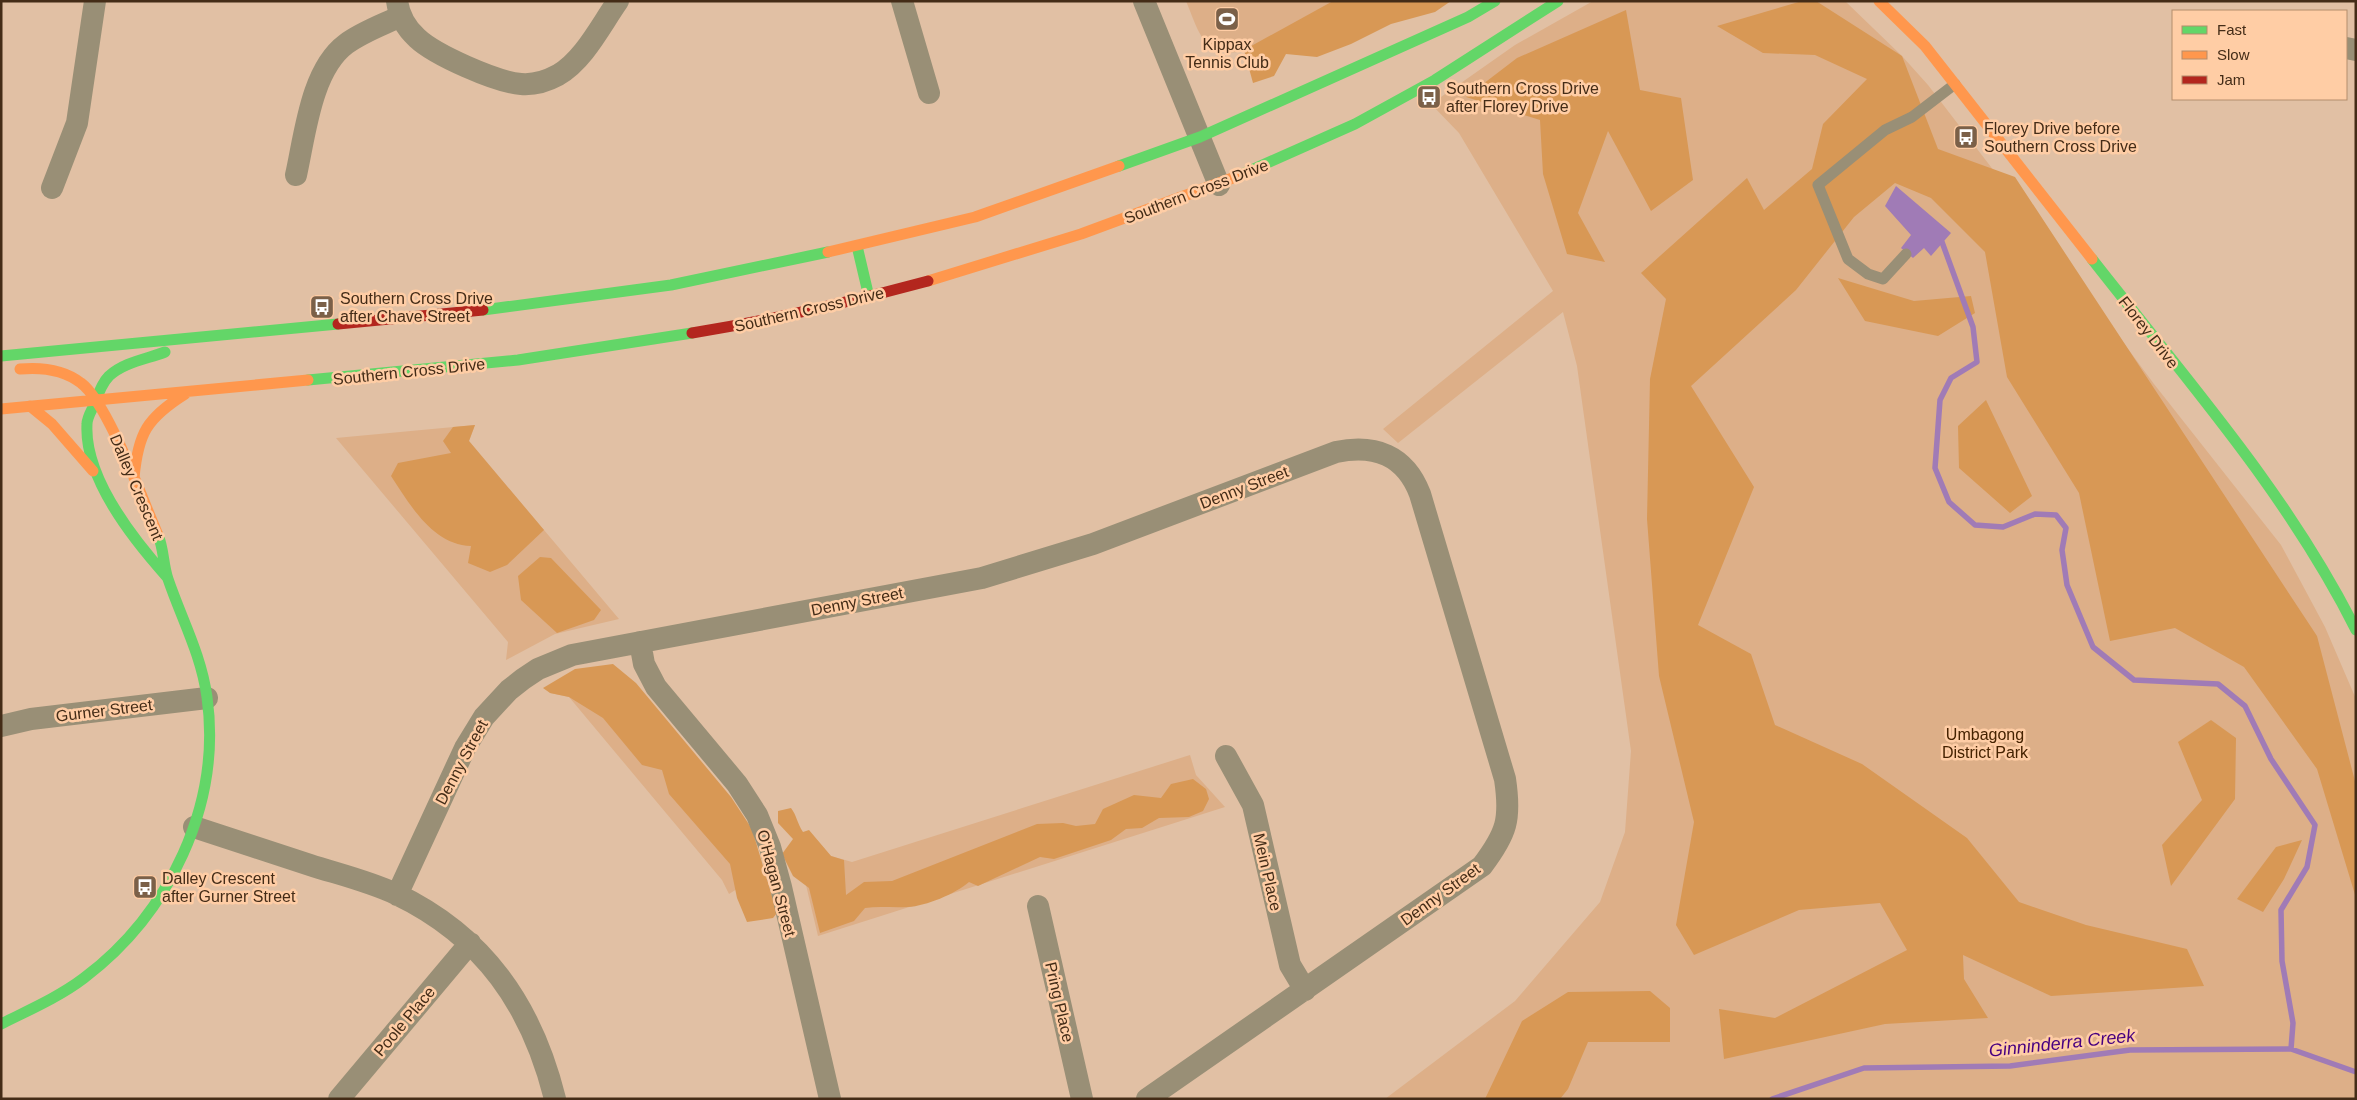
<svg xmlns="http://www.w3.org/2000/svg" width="2357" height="1100" viewBox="0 0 2357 1100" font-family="Arial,sans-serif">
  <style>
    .green { fill: #ddaf88 }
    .forest { fill: #d89855 }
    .water { fill: #a07bb6 }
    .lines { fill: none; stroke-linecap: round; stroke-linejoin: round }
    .stream { stroke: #a07bb6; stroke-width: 5.5 }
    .lane { stroke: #998f76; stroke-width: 11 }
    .street { stroke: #998f76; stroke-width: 22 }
    .fast { stroke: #63d668; stroke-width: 11 }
    .slow { stroke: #ff974d; stroke-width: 11 }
    .jam { stroke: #b3261e; stroke-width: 11 }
    .labels { text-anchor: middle; stroke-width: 5; stroke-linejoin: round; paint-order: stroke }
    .poi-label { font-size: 16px; fill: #442c17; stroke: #ffcda5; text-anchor: start }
    .street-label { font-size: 16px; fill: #442c17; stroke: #ffcda5 }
    .park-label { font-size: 16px; fill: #452200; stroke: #ffcda5 }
    .water-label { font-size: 18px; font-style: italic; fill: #470080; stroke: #ffcda5 }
  </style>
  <rect width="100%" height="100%" fill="#e1c0a4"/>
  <!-- green -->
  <path class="green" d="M1186,1H1359L1238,52C1202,56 1198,29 1186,1Z
    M1593,1H1845L1902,56L1928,85L2057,253L2154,384L2281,545L2325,627L2356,699V1099H1385L1515,1001L1600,902L1625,832L1631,751L1577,366L1563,312L1398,443L1383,429L1553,291L1459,133L1431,104L1515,45Z
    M475,425L469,441L619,619L555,634L506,660L508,642L336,438Z
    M603,676L761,874L729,894L722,880L569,697L550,693L577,681Z
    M1190,755L1196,775L1225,807L818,936L798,851L817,840L831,856L852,862Z"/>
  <!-- forest -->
  <path class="forest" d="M1333,1H1451L1435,12L1391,24L1351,44L1317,57L1286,54L1274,76L1253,83L1244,50Z
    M1802,1H1816L1902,56L1938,149L2015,177L2317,636L2356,785V898L2317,769L2244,667L2175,628L2110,641L2079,493L2007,377L1985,252L1931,198L1895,183L1854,217L1796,290L1691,386L1754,487L1698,625L1751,654L1775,725L1862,764L1967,838L2019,902L2086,925L2187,949L2204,986L2051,996L1963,955L1964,979L1988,1018L1885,1024L1724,1059L1719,1009L1775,1018L1907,950L1880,903L1799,910L1694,955L1676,925L1694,822L1659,676L1647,519L1650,379L1666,299L1641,273L1747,178L1764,210L1812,169L1823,124L1867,79L1815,55L1763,53L1717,26Z
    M1626,10L1640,90L1681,98L1693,180L1651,211L1608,131L1578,213L1605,262L1567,254L1543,174L1540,120L1466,97L1517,58Z
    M1838,278L1914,301L1971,296L1975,313L1938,336L1865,321Z
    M1986,400L2032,496L2010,513L1959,468L1958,426Z
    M475,425L469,441L544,530L507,565L490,572L468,563L471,546C433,545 410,505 391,476L398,463L451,453L443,441L453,427Z
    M540,557L551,558L601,610L594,620L557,633L521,600L518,576Z
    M613,664L636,683L731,797L752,829L777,913L773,918L747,922L737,898L730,864L669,794L662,770L642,765L603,718L569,697L550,693L543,688L575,669Z
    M2211,720L2236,738L2235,799L2171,886L2162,845L2202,800L2178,742Z
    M1193,779L1206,789L1209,799L1203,811L1189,817L1159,818L1142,828L1126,829L1111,840L1054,859L1040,857L978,886L969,882C955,894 926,906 908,907C893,908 879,906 865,908L854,921L820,933L809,888L793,876L782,854L793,839L778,823V811L791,808C797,816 797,823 803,832L809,830L831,856L844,860L846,895L864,882L892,881L1037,824L1063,823L1076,826L1095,824L1103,809L1134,795L1161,798L1171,784Z
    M2302,840L2284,879L2263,912L2237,899L2276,847Z
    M1650,991L1670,1008V1042H1588L1568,1089L1560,1099H1485L1522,1021L1568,992Z"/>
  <!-- water -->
  <path class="water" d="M1896,186L1951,233L1931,256L1924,248L1913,258L1901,248L1911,235L1885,206Z"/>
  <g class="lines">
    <!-- stream -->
    <path class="stream" d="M1942,242L1973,327L1977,362L1951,378L1940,400L1935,468L1949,502L1975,525L2003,527L2035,514L2056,515L2066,528L2062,550L2067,585L2093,647L2134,680L2218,684L2245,706L2271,759L2315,825L2307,867L2281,910L2282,961L2293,1023L2291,1049
      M1772,1099L1864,1068L2010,1066L2130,1050L2291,1049L2356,1072"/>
    <!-- lane -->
    <path class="lane" d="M1906,254L1883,279L1868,274L1848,259L1818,185L1885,130L1912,117L1955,84"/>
    <!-- street -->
    <path class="street" d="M397,1C399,15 406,28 417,38C435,55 496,82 521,84C533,85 547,81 558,75C584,60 601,25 618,1
      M902,1L929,93
      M1144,1L1219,185
      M2346,48L2356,50
      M296,175C305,135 311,70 346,44C362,32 382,25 401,16
      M52,188L77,123L95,1
      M640,642L644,664L656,687L737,784L757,815L770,847L781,887L830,1099
      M1,726L31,719L207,698
      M1226,756L1253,805L1290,965L1305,990
      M194,827C233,840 271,852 310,865C338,874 368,881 396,894C484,936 532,1006 555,1099
      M397,895L465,748L484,717L509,690L523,679L538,669L572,655L982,578L1093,544L1336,452C1375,444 1405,455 1420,494L1505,779C1511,819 1507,833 1482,866L1147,1099
      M1038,906L1082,1099
      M339,1099L470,943"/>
    <!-- fast -->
    <path class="fast" d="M1119,166L1200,137L1468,17L1495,1
      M1238,176L1355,124L1435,80L1558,1
      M857,246L869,297
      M2092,259C2185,378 2288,494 2356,630
      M483,310L671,285L828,252
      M165,352C147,359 124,362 109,376C102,383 98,394 95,403C92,410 87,417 87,424C84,478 133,539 167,577
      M1,356L338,324
      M308,380L518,360L692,333
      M1,1024C29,1010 59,997 84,978C169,914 222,805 207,697C201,654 182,620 168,579C163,565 164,549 158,535"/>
    <!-- slow -->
    <path class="slow" d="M1879,1L1925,46L2092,259
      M828,252L975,217L1119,166
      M928,281L1081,234L1238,176
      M20,369C42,367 63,369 81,383C108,403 143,501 158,535
      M30,406L52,424L93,471
      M1,409L308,380
      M134,478C138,433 147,418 185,394"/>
    <!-- jam -->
    <path class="jam" d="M338,324L483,310
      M692,333C772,320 850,302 928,281"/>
  </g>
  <!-- icons -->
  <defs>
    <symbol id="stadium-square" viewBox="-11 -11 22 22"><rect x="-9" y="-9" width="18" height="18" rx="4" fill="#7b6048" stroke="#ffcda5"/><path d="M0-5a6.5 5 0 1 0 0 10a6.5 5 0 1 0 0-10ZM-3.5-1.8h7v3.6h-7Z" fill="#fff"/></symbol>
    <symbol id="bus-square" viewBox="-11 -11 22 22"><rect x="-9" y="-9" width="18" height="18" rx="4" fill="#7b6048" stroke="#ffcda5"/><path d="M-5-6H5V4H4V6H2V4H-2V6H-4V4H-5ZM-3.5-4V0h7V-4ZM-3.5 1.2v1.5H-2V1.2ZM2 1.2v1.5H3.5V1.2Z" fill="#fff"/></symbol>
  </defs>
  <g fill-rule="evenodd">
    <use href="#stadium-square" x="1213" y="5" width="28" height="28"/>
    <use href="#bus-square" x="1415" y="83" width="28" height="28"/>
    <use href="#bus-square" x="1952" y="123" width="28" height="28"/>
    <use href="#bus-square" x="308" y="293" width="28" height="28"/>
    <use href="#bus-square" x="131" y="873" width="28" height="28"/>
  </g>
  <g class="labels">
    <!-- poi labels -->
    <g class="poi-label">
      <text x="1227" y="50" text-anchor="middle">Kippax<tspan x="1227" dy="18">Tennis Club</tspan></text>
      <text x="1446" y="94">Southern Cross Drive<tspan x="1446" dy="18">after Florey Drive</tspan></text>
      <text x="1984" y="134">Florey Drive before<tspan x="1984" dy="18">Southern Cross Drive</tspan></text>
      <text x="340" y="304">Southern Cross Drive<tspan x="340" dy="18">after Chave Street</tspan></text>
      <text x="162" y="884">Dalley Crescent<tspan x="162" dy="18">after Gurner Street</tspan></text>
    </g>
    <!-- street labels -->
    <g class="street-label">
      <text transform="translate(1196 191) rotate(-21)" y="6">Southern Cross Drive</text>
      <text transform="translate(809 309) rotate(-13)" y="6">Southern Cross Drive</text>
      <text transform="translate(2149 332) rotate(52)" y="6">Florey Drive</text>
      <text transform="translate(409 371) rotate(-6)" y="6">Southern Cross Drive</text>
      <text transform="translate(137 487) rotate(67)" y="6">Dalley Crescent</text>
      <text transform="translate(1244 487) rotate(-21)" y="6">Denny Street</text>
      <text transform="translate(857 601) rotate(-11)" y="6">Denny Street</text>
      <text transform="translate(104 710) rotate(-7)" y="6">Gurner Street</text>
      <text transform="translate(461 762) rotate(-62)" y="6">Denny Street</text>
      <text transform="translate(1268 872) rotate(77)" y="6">Mein Place</text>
      <text transform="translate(777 883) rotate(75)" y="6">O'Hagan Street</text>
      <text transform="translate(1440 894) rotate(-36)" y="6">Denny Street</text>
      <text transform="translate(1060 1002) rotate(77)" y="6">Pring Place</text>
      <text transform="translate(404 1021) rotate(-50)" y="6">Poole Place</text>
    </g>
    <!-- park labels -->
    <g class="park-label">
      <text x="1985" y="740">Umbagong<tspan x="1985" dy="18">District Park</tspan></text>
    </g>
    <!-- water labels -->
    <g class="water-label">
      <text transform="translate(2062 1043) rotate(-6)" y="6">Ginninderra Creek</text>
    </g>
  </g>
  <!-- border -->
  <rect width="2357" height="1100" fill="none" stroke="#442c17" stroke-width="5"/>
  <!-- legend -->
  <rect x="2172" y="10" width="175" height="90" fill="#ffcda5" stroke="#b48d6c"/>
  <rect x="2182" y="26" width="25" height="8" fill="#63d668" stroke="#b48d6c"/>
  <text x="2217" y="35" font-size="15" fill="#442c17">Fast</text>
  <rect x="2182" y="51" width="25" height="8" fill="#ff974d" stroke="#b48d6c"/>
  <text x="2217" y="60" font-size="15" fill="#442c17">Slow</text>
  <rect x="2182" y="76" width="25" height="8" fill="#b3261e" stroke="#b48d6c"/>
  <text x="2217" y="85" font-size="15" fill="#442c17">Jam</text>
</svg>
